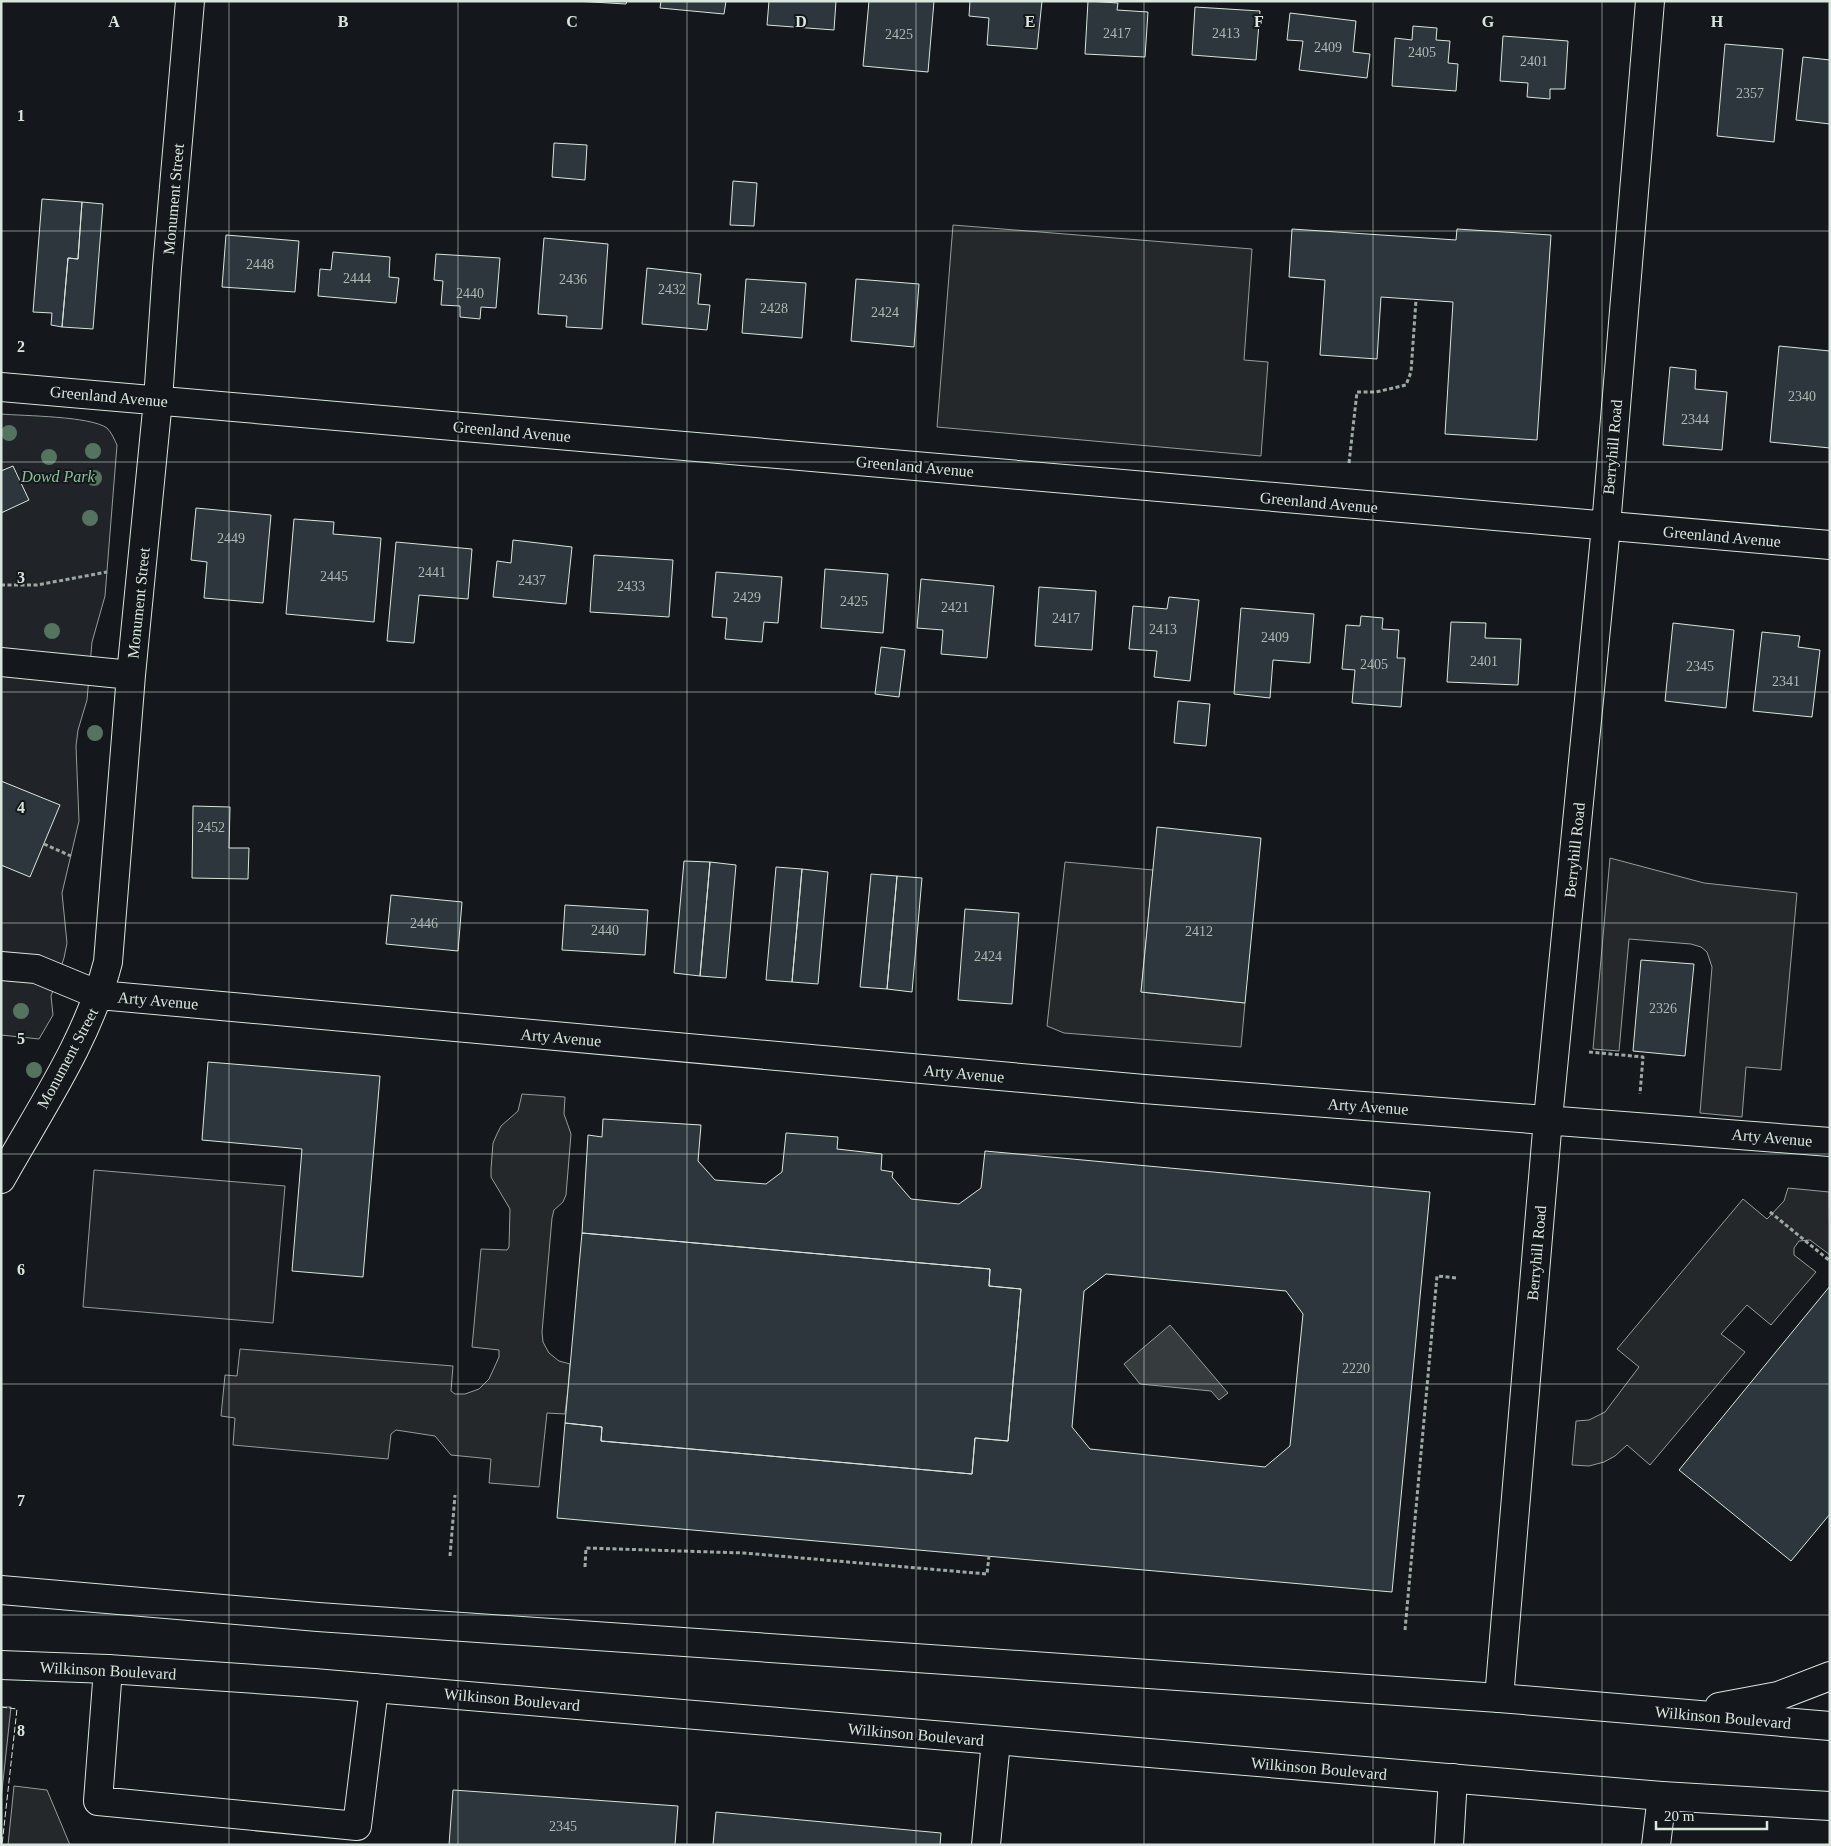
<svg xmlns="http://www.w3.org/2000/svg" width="1831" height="1846" viewBox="0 0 1831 1846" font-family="'Times New Roman',serif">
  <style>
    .green { fill: #202428; stroke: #939e99 }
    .parking { fill: #24282b; stroke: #939e99 }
    .water { fill: #363b3e; stroke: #939e99 }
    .building { fill: #2c363c; stroke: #d8e6dc; fill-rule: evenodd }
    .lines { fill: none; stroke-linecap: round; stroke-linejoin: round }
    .minor-casing { stroke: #d8e6dc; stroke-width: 30 }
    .major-casing { stroke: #d8e6dc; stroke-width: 30 }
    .path { stroke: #9da8a2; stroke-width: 3; stroke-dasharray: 4 2.5; stroke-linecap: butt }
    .minor { stroke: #14181c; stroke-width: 28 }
    .major { stroke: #14181c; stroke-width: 28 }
    .fence { stroke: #d8e6dc; stroke-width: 1; stroke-dasharray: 6 2.5; stroke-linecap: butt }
    .tree { fill: #55745f }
    .grid { fill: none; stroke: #d8e6dc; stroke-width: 1; stroke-opacity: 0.55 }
    .labels { text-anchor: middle; stroke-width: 4; stroke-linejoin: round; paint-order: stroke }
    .number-label { font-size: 14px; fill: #adbab4 }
    .street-label { font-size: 16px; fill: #d8e6dc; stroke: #14181c }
    .park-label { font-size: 16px; font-style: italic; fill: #8ac095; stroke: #14181c }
    .grid-label { font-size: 16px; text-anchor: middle; font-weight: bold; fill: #d8e6dc; stroke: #14181c; stroke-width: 4; stroke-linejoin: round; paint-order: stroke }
  </style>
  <rect width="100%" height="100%" fill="#14181c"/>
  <!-- green -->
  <path class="green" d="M1,414C24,416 90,416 107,428C112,433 114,439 117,445L105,596L92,642L87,700L78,730L76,746L79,821L62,893L67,943L64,958L51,996L53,1015L39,1039L1,1035Z
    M94,1170L285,1186L273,1323L83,1307Z"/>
  <!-- parking -->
  <path class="parking" d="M953,225L1252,249L1244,360L1268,362L1261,456L937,427Z
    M1610,858L1704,883L1797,893L1781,1070L1746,1067L1742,1117L1700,1113L1712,967L1707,952L1701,947L1691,944L1629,939L1619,1051L1593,1049Z
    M1065,862L1153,870L1141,992L1245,1003L1241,1047L1064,1033L1047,1026Z
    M522,1094L565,1097L564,1114L571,1134L566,1195L563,1202L554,1210L552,1218L542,1332L543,1342L549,1353L559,1361L570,1364L568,1389L565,1414L547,1413L539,1487L489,1483L491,1459L451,1455L435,1436L396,1430L391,1434L388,1459L233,1445L235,1418L221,1416L225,1375L237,1376L240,1349L453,1366L451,1391L455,1394H465L479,1389L489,1379L499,1357V1350L472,1347L481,1249L507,1250L509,1247L510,1209L491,1177V1169L493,1143L497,1134L501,1126L518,1111Z
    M1788,1188L1829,1192L1830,1255L1810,1240L1799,1241L1794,1248V1255L1816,1272L1771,1325L1747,1305L1721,1334L1745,1352L1650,1465L1627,1445L1615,1456L1604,1462L1589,1466L1572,1465L1576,1421L1589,1420L1605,1412L1639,1367L1617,1349L1743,1199L1767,1219L1784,1201Z
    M1,1707H11L1,1800Z
    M14,1786L47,1790L70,1845H8Z"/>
  <!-- water -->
  <path class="water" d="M1170,1325L1228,1393L1219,1400L1211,1391L1140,1384L1124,1364Z"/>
  <!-- building -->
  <path class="building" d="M575,1H627L626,4Z
    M661,1H726L724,14L660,8Z
    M769,1H836L834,30L767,25Z
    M869,1H934L928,72L863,66Z
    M970,1H1042L1037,49L987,45L989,18L969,16Z
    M1088,1L1118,3L1117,10L1148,12L1145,57L1085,54Z
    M1195,7L1260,11L1256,60L1192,55Z
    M1290,13L1356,21L1353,52L1370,54L1367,78L1299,70L1303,41L1287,40Z
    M1413,26L1437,28L1436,40L1450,41L1448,63L1458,64L1456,91L1392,86L1395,38L1412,40Z
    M1503,36L1568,41L1565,89H1550V99L1527,97L1528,83L1500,81Z
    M1725,44L1783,49L1774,142L1717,136Z
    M1803,57L1830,60V124L1796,120Z
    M554,143L587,145L585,180L552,177Z
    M733,181L757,183L754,226L730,225Z
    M42,199L82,202L78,259L68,258L62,327L51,325L52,313L33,312Z
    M82,202L103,204L93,329L62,327L68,258L78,259Z
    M1292,229L1456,240L1457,229L1551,235L1537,440L1445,434L1453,302L1381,297L1377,359L1320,355L1325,280L1289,277Z
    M226,235L299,241L295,292L222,287Z
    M544,238L608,244L602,329L566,327L567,316L538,314Z
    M333,252L390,257L389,277L399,278L396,303L318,296L320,269L331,270Z
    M436,254L500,258L496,308L481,307L480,319L460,317V306L441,305L443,281L434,280Z
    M647,268L701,274L698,304L710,305L707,330L642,324Z
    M746,279L806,283L802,338L742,333Z
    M856,279L919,284L914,347L851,341Z
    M1779,346L1830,351V448L1770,442Z
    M1670,367L1696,370L1695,389L1727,392L1722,450L1663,445Z
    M13,466L29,500L1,513V471Z
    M196,508L271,515L263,603L204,598L207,562L191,560Z
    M294,519L334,522L333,534L381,538L374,622L286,614Z
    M513,540L572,547L566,604L493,597L497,561L511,563Z
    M396,542L472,549L468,599L419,595L414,643L387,641Z
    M594,555L673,560L669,617L590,612Z
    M825,569L888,574L883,633L821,628Z
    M716,572L782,577L778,623L764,622L762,642L725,639L727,618L712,617Z
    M921,579L994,586L987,658L941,654L943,630L917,628Z
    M1039,587L1096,591L1092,650L1035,646Z
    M1169,597L1199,600L1190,681L1154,677L1157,651L1129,649L1133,606L1167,609Z
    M1241,608L1314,614L1310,663L1273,660L1270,698L1234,694Z
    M1361,616L1383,618L1382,629L1399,630L1397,658H1405L1401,707L1352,703L1355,670L1342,669L1346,625L1360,626Z
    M1451,622L1486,623L1485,638L1521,639L1518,685L1447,682Z
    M1673,623L1734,630L1726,708L1665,701Z
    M1762,632L1800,636L1798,647L1820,650L1812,717L1753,711Z
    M881,647L905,650L899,697L875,694Z
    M1178,701L1210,704L1206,746L1174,743Z
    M1,781L60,805L30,877L1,865Z
    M193,806L230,807L229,848H249L248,879L192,878Z
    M1157,827L1261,838L1245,1003L1141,992Z
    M684,861L710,862L700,976L674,973Z
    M710,862L736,865L726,978L700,976Z
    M776,867L802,869L792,982L766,980Z
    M802,869L828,872L818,984L792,982Z
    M871,874L897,876L887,989L860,987Z
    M897,876L922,878L912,992L887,989Z
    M391,895L462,902L458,951L386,944Z
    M565,905L648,910L645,955L562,950Z
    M965,909L1019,913L1012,1004L958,1000Z
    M1641,960L1694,964L1685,1056L1633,1051Z
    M208,1062L380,1076L363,1277L292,1271L302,1149L202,1140Z
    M603,1119L701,1125L698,1161L715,1180L766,1184L782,1172L786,1133L838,1137L837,1149L882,1154L881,1170L893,1172L892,1177L911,1199L959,1204L981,1188L985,1151L1430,1192L1392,1592L557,1518L565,1423L602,1427L601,1441L972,1474L975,1438L1008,1441L1021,1289L989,1286L990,1269L582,1233L588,1135L602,1137ZM1106,1274L1286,1291L1303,1314L1290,1446L1265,1467L1090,1449L1072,1427L1084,1291Z
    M582,1233L990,1269L989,1286L1021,1289L1008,1441L975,1438L972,1474L601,1441L602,1427L565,1423Z
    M1830,1286V1514L1791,1561L1679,1470Z
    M453,1790L678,1806L675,1845H449Z
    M716,1812L941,1833L940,1845H713Z"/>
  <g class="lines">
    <defs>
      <path id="minor" d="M1,387L1830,545
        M1,662L131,675
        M1,966L36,969L99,995L1144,1089L1830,1142
        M1,1179C40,1109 88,1040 108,962L131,675L158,400L167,268L190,1
        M108,1669L98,1801L357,1826L374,1688
        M1499,1698L1548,1119L1606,526L1650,1
        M986,1845L996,1741
        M1449,1845L1453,1778
        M1656,1845L1662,1796"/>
      <path id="major" d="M1,1590L318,1617L1499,1698L1830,1726
        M1,1665L108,1669L314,1683L1662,1796L1830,1806
        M1719,1707L1778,1696L1830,1676"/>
    </defs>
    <!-- minor casing -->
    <use href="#minor" class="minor-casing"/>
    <!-- major casing -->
    <use href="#major" class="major-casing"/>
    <!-- path -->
    <path class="path" d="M1349,463L1357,392H1376L1406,385L1411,372L1416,300
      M1,585H37L107,572
      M44,844L71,856
      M1589,1052L1643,1057L1640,1094
      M1770,1212L1830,1261
      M450,1556L455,1495
      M585,1567L586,1548L744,1553L987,1574L989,1556
      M1405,1630L1437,1276L1457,1278"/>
    <!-- minor -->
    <use href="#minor" class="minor"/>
    <!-- major -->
    <use href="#major" class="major"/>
    <!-- fence -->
    <path class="fence" d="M1,1707L17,1709L2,1845"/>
  </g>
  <!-- trees -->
  <g class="tree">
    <circle cx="9" cy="433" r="8"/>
    <circle cx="93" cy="451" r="8"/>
    <circle cx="49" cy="457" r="8"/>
    <circle cx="94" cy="478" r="8"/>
    <circle cx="90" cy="518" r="8"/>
    <circle cx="52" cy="631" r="8"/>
    <circle cx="95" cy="733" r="8"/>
    <circle cx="21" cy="1011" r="8"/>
    <circle cx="34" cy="1070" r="8"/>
  </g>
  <!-- grid -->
  <path class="grid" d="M229,1V1845M458,1V1845M687,1V1845M916,1V1845M1144,1V1845M1373,1V1845M1602,1V1845M1,231H1830M1,462H1830M1,692H1830M1,923H1830M1,1154H1830M1,1384H1830M1,1615H1830"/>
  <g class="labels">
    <!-- number labels -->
    <g class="number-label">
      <text x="1117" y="38">2417</text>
      <text x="1226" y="38">2413</text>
      <text x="899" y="39">2425</text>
      <text x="1328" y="52">2409</text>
      <text x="1422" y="57">2405</text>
      <text x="1534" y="66">2401</text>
      <text x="1750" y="98">2357</text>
      <text x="260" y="269">2448</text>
      <text x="357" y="283">2444</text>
      <text x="573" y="284">2436</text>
      <text x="672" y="294">2432</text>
      <text x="470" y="298">2440</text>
      <text x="774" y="313">2428</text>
      <text x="885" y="317">2424</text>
      <text x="1802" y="401">2340</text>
      <text x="1695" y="424">2344</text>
      <text x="231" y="543">2449</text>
      <text x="432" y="577">2441</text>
      <text x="334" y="581">2445</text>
      <text x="532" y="585">2437</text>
      <text x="631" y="591">2433</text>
      <text x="747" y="602">2429</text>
      <text x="854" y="606">2425</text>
      <text x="955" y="612">2421</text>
      <text x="1066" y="623">2417</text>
      <text x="1163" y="634">2413</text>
      <text x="1275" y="642">2409</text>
      <text x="1484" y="666">2401</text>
      <text x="1374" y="669">2405</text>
      <text x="1700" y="671">2345</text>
      <text x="1786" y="686">2341</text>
      <text x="211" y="832">2452</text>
      <text x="424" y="928">2446</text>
      <text x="605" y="935">2440</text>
      <text x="1199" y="936">2412</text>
      <text x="988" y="961">2424</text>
      <text x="1663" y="1013">2326</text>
      <text x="1356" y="1373">2220</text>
      <text x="563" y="1831">2345</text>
    </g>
    <!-- street labels -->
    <g class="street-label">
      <text transform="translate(173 199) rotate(-85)" y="6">Monument Street</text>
      <text transform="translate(109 396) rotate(5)" y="6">Greenland Avenue</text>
      <text transform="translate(512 431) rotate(5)" y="6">Greenland Avenue</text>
      <text transform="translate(1612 447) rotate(-85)" y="6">Berryhill Road</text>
      <text transform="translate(915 466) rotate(5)" y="6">Greenland Avenue</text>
      <text transform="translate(1319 502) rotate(5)" y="6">Greenland Avenue</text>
      <text transform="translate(1722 536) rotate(5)" y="6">Greenland Avenue</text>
      <text transform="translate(138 603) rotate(-84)" y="6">Monument Street</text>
      <text transform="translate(1574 850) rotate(-84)" y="6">Berryhill Road</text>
      <text transform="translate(158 1000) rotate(5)" y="6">Arty Avenue</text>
      <text transform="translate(561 1037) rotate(5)" y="6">Arty Avenue</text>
      <text transform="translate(67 1058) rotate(-62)" y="6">Monument Street</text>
      <text transform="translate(964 1073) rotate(5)" y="6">Arty Avenue</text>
      <text transform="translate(1368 1106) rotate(4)" y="6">Arty Avenue</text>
      <text transform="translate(1772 1137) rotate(5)" y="6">Arty Avenue</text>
      <text transform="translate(1536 1253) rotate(-85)" y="6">Berryhill Road</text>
      <text transform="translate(108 1670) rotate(3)" y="6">Wilkinson Boulevard</text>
      <text transform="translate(512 1699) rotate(5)" y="6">Wilkinson Boulevard</text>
      <text transform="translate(1723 1717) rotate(5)" y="6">Wilkinson Boulevard</text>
      <text transform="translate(916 1734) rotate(5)" y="6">Wilkinson Boulevard</text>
      <text transform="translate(1319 1768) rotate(5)" y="6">Wilkinson Boulevard</text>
    </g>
    <!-- park labels -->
    <g class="park-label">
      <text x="58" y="482">Dowd Park</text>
    </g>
  </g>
  <g class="grid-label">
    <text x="114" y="27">A</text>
    <text x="343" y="27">B</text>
    <text x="572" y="27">C</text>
    <text x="801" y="27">D</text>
    <text x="1030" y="27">E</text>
    <text x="1259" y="27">F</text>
    <text x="1488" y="27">G</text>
    <text x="1717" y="27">H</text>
    <text x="21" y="121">1</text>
    <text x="21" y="352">2</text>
    <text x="21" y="583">3</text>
    <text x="21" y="813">4</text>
    <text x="21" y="1044">5</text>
    <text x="21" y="1275">6</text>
    <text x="21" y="1506">7</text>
    <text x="21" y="1736">8</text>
  </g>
  <!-- border -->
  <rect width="1831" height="1846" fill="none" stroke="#d8e6dc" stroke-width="5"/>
  <!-- scale -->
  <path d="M1656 1821v8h111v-8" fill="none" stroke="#d8e6dc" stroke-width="2.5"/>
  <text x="1664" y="1821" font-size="15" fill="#d8e6dc" stroke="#14181c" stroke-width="4" paint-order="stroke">20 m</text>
</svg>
